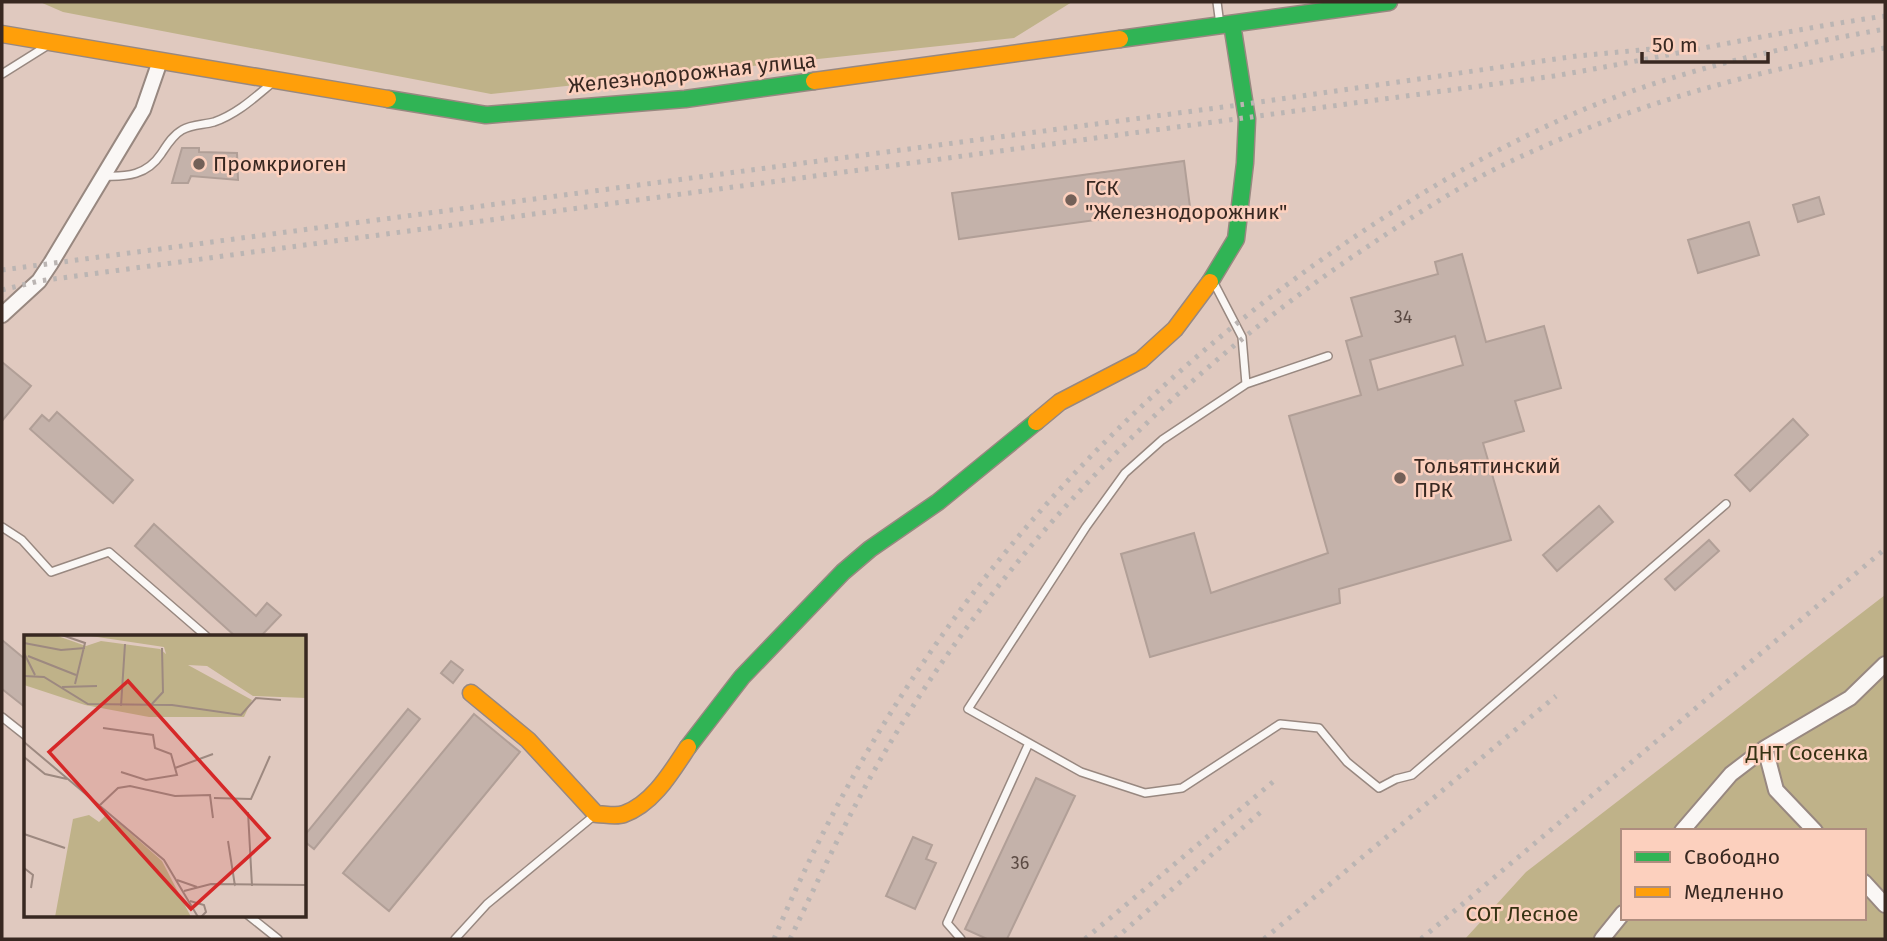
<svg xmlns="http://www.w3.org/2000/svg" width="1887" height="941" viewBox="0 0 1887 941" font-family="'Fira Sans',sans-serif">
  <style>
    .green { fill: #bfb289; fill-rule: evenodd }
    .building { fill: #c4b2aa; stroke: #b19f97; stroke-width: 2; fill-rule: evenodd }
    .lines { fill: none; stroke-linecap: round; stroke-linejoin: round }
    .lane-casing { stroke: #988880; stroke-width: 10 }
    .street-casing { stroke: #988880; stroke-width: 18 }
    .fast-casing { stroke: #988880; stroke-width: 19 }
    .slow-casing { stroke: #988880; stroke-width: 19 }
    .lane { stroke: #faf7f5; stroke-width: 7 }
    .street { stroke: #faf7f5; stroke-width: 14 }
    .fast { stroke: #30b455; stroke-width: 16 }
    .slow { stroke: #ff9f0a; stroke-width: 16 }
    .rail { stroke: #bbb5b3; stroke-width: 5; stroke-dasharray: 3.5 7; stroke-linecap: butt }
    .poi-dot { fill: #736058; stroke: #fcd0be; stroke-width: 2.5 }
    .labels { text-anchor: middle; stroke-width: 5; stroke-linejoin: round; paint-order: stroke }
    .number-label { font-size: 18px; fill: #5c4b44 }
    .street-label { font-size: 21px; fill: #382821; stroke: #fcd0be }
    .poi-label { font-size: 21px; fill: #382821; stroke: #fcd0be; text-anchor: start }
    .park-label { font-size: 21px; fill: #343112; stroke: #fcd0be }
    .inset-road { fill: none; stroke: #9d8980; stroke-width: 2 }
    .view { fill: #d62828; fill-opacity: 0.15; stroke: #d62828; stroke-width: 3.5 }
    .inset-edge { fill: none; stroke: #382821; stroke-width: 3.5 }
  </style>
  <rect width="100%" height="100%" fill="#e0c9bf"/>
  <!-- green -->
  <path class="green" d="M40,2H1072L1014,38L491,94L63,12Z
    M1885,595V939H1465L1526,872ZM1623,831H1864V918H1623Z"/>
  <!-- building -->
  <path class="building" d="M182,148H199V152L237,153L238,180L191,176L188,183H172Z
    M1184,161L1190,207L959,239L952,193Z
    M1819,197L1824,214L1798,222L1793,205Z
    M1749,222L1759,255L1698,273L1688,240Z
    M1462,254L1486,342L1544,326L1561,388L1515,401L1524,431L1483,443L1511,540L1339,589L1340,603L1150,657L1121,554L1194,533L1211,593L1328,553L1289,416L1361,395L1346,341L1362,336L1351,298L1438,274L1435,262ZM1455,336L1463,365L1378,390L1370,360Z
    M2,362L31,386L2,421Z
    M57,412L133,480L113,503L30,429L42,415L49,421Z
    M1793,419L1808,435L1750,491L1735,475Z
    M1599,506L1613,522L1557,571L1543,555Z
    M154,524L256,616L267,603L281,615L261,636H235L135,546Z
    M1709,540L1719,551L1675,590L1665,579Z
    M2,640L26,660V708L2,689Z
    M451,661L463,670L453,683L441,673Z
    M408,709L420,719L314,849L304,841V836Z
    M474,714L520,752L389,911L343,873Z
    M1036,778L1075,796L1007,939H987L965,929Z
    M913,837L932,845L926,859L936,863L915,909L886,896Z"/>
  <g class="lines">
    <defs>
      <path id="lane" d="M1217,2L1220,25
        M2,74L45,47
        M104,176C127,177 147,175 161,154C167,145 173,135 182,130C192,124 203,125 214,122C237,114 254,98 272,83
        M1214,283L1242,337L1246,384
        M1328,356L1246,384L1162,440L1125,473L1086,527L968,709L1081,772L1145,793L1182,788L1280,724L1319,728L1347,762L1379,788L1396,779L1412,775L1726,504
        M2,527L22,540L51,572L109,552L206,636
        M2,717L26,736
        M248,915L278,939
        M455,939L487,904L596,814
        M961,939L947,923L1029,743"/>
      <path id="street" d="M2,315L39,281L51,263L143,110L160,61
        M1765,748L1776,790L1815,831
        M1682,831L1731,774L1765,748L1850,698L1885,664
        M1864,882L1885,905
        M1602,939L1623,913"/>
      <path id="fast" d="M1120,39L1389,2
        M388,99L486,115L685,99L814,81
        M1210,282L1236,239L1245,163L1247,119L1232,24
        M688,747L742,677L843,572L870,549L938,502L1036,422"/>
      <path id="slow" d="M2,34L388,99
        M814,81L1120,39
        M1036,422L1060,402L1141,360L1175,329L1210,282
        M471,693L528,740L596,814C604,814 616,817 624,814C653,804 672,771 688,747"/>
    </defs>
    <!-- lane casing -->
    <use href="#lane" class="lane-casing"/>
    <!-- street casing -->
    <use href="#street" class="street-casing"/>
    <!-- fast casing -->
    <use href="#fast" class="fast-casing"/>
    <!-- slow casing -->
    <use href="#slow" class="slow-casing"/>
    <!-- lane -->
    <use href="#lane" class="lane"/>
    <!-- street -->
    <use href="#street" class="street"/>
    <!-- fast -->
    <use href="#fast" class="fast"/>
    <!-- slow -->
    <use href="#slow" class="slow"/>
    <!-- rail -->
    <path class="rail" d="M2,270L1246,104L1577,56L1662,48
      M2,290L39,281L1554,76C1665,57 1774,32 1885,16
      M774,939C896,650 1085,421 1344,244C1420,192 1502,144 1587,108C1683,69 1784,47 1885,29
      M790,939C823,870 855,800 895,735C1010,545 1169,382 1352,257C1397,227 1443,196 1491,171C1615,109 1749,71 1885,48
      M1085,939L1274,781
      M1115,939L1263,810
      M1264,939L1556,696
      M1421,939L1885,549"/>
  </g>
  <!-- markers -->
  <g class="poi-dot">
    <circle cx="199" cy="164" r="7"/>
    <circle cx="1071" cy="200" r="7"/>
    <circle cx="1400" cy="478" r="7"/>
  </g>
  <g class="labels">
    <!-- number labels -->
    <g class="number-label">
      <text x="1403" y="323">34</text>
      <text x="1020" y="869">36</text>
    </g>
    <!-- street labels -->
    <g class="street-label">
      <text transform="translate(692 73) rotate(-6)" y="7">Железнодорожная улица</text>
    </g>
    <!-- poi labels -->
    <g class="poi-label">
      <text x="213" y="171">Промкриоген</text>
      <text x="1085" y="195">ГСК<tspan x="1085" dy="24">"Железнодорожник"</tspan></text>
      <text x="1414" y="473">Тольяттинский<tspan x="1414" dy="24">ПРК</tspan></text>
    </g>
    <!-- park labels -->
    <g class="park-label">
      <text x="1807" y="760">ДНТ Сосенка</text>
      <text x="1522" y="921">СОТ Лесное</text>
    </g>
  </g>
  <!-- overview -->
  <g transform="translate(24 635)">
    <rect width="282" height="282" fill="#e0c9bf"/>
    <path d="M0,0H31L62,11L77,6L136,14L142,19L140,12L60,0H282V63L229,61L183,31L164,30L228,65L220,82H125L61,70L0,50ZM65,180L75,187L81,181L94,187L138,226L167,282H31L49,184Z" fill="#bfb289"/>
    <path class="inset-road" d="M38,0L61,8L51,49M0,8L37,15L61,13M0,18L11,40M4,21L52,40M0,41L20,42L64,69L148,70L217,80L232,63L257,65M38,52L73,51M127,70L139,57L138,13M97,71L101,9M79,93L129,100L131,113L147,119L153,140L122,145L97,137M0,107L140,225L174,282M0,122L21,139L43,144M151,133L189,119M190,163L227,164L246,121M76,170L94,153L106,151L151,161L186,160L189,183M224,177L228,251M0,199L41,213M204,206L211,251M0,233L9,240L7,253M153,245L173,252M160,256L187,249L282,250M166,266L180,270L182,277L177,282"/>
    <path class="view" d="M104,46L245,203L167,274L25,117Z"/>
    <rect width="282" height="282" class="inset-edge"/>
  </g>
  <!-- border -->
  <rect width="1887" height="941" fill="none" stroke="#382821" stroke-width="7"/>
  <!-- legend -->
  <rect x="1621" y="829" width="245" height="91" fill="#fcd0be" stroke="#ae8d7f" stroke-width="2"/>
  <rect x="1635" y="852" width="35" height="10" fill="#30b455" stroke="#ae8d7f" stroke-width="2"/>
  <text x="1684" y="864" font-size="21" fill="#382821">Свободно</text>
  <rect x="1635" y="887" width="35" height="10" fill="#ff9f0a" stroke="#ae8d7f" stroke-width="2"/>
  <text x="1684" y="899" font-size="21" fill="#382821">Медленно</text>
  <!-- scale -->
  <path d="M1642 52v10h126v-10" fill="none" stroke="#382821" stroke-width="3.5"/>
  <text x="1652" y="52" font-size="21" fill="#382821" stroke="#fcd0be" stroke-width="5" paint-order="stroke">50 m</text>
</svg>
